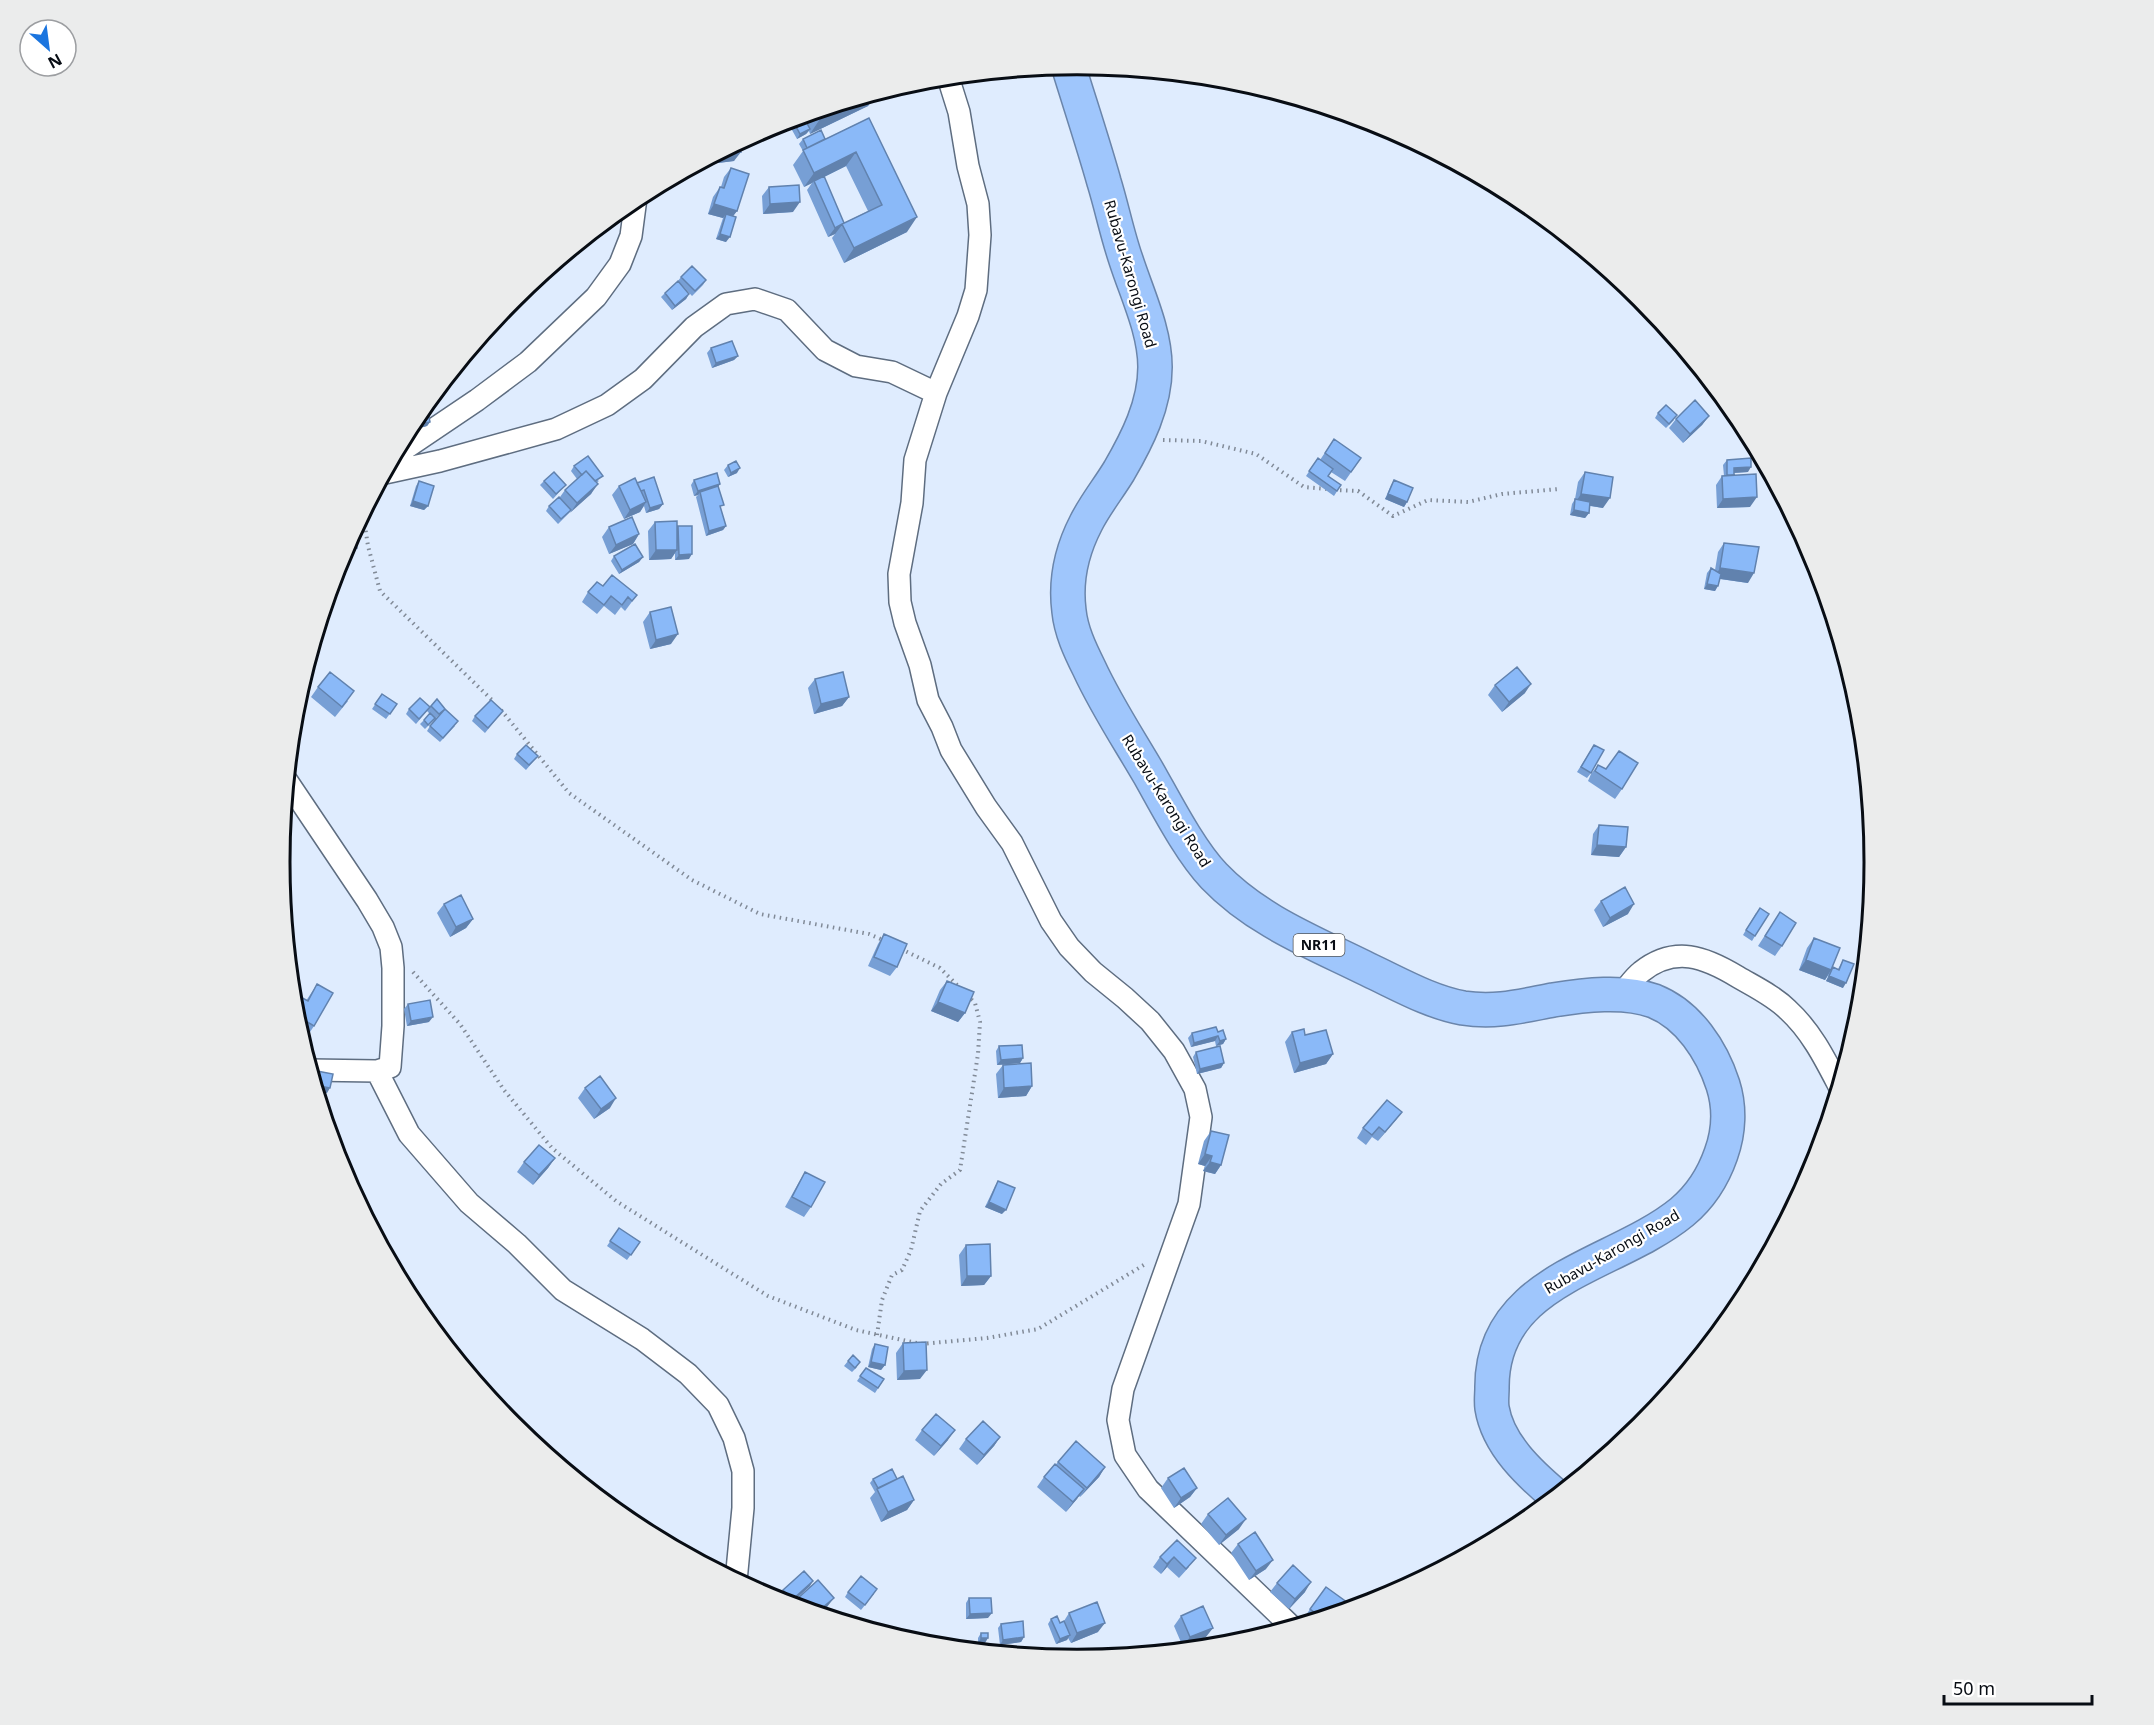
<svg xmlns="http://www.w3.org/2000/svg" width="2154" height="1725" viewBox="0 0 2154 1725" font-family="'Noto Sans',sans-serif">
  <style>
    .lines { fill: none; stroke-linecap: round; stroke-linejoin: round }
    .street-casing { stroke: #5e6d80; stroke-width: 24 }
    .highway-casing { stroke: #6a85ab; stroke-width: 36 }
    .path { stroke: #818a97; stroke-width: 4; stroke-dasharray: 1.5 4.5; stroke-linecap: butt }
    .street { stroke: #fff; stroke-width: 21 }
    .highway { stroke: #9fc6fc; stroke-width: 33 }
    .wall { fill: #779fd5; fill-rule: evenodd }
    .shaded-wall { fill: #6182ae }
    .building { fill: #8ab9f8; stroke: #6182ae; stroke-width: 1.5 }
    .labels { text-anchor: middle; stroke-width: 4.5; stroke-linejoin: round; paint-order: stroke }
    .shield { fill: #fff; stroke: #52565a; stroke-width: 1.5 }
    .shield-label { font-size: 14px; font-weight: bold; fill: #080d14 }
    .street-label { font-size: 15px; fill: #080d14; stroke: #fff }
    .rim { fill: none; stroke: #080d14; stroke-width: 3 }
  </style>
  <rect width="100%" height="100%" fill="#dfecfe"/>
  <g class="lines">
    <defs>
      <path id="street" d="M948,77L959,112L968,166L978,204L980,235L976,290L968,316L936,393L915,460L912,503L899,574L900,602L905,623L920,665L928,700L942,727L951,750L986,807L1012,843L1051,921L1069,947L1093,972L1125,998L1150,1021L1174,1051L1195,1089L1201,1117L1189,1204L1123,1389L1118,1420L1125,1455L1148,1489L1292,1627
        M394,456L477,400L528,362L596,297L620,264L631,236L636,198
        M385,473L440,461L556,429L607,405L643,379L694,327L726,304L755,299L787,310L825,350L856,366L892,372L936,393
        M287,781L367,900L383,927L391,947L393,968V1026L390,1067L377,1071L310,1070
        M1620,996C1627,988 1633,978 1641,972C1675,945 1705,957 1738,977C1755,987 1774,996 1788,1010C1811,1031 1825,1059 1839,1086
        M377,1071L409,1134L469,1203L517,1244L563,1290L642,1339L688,1374L718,1405L734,1438L743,1471V1508L736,1581"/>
      <path id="highway" d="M1068,65C1080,104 1093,143 1104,182C1112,208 1117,234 1126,260C1137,294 1155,331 1155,367C1155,405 1137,440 1119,471C1108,489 1095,505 1086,523C1072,550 1065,580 1069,611C1071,631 1080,650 1089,668C1106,705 1128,738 1149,774C1166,804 1190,851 1214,876C1257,921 1315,943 1369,970C1399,984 1430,1002 1463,1008C1496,1013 1521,1006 1553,1000C1584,995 1624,990 1654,1001C1689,1015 1712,1051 1723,1085C1730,1107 1729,1132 1721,1154C1713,1177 1700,1197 1682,1212C1615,1267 1491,1278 1492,1388C1492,1394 1491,1401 1492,1408C1498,1445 1530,1474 1556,1496"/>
    </defs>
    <!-- street casing -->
    <use href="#street" class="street-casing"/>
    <!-- highway casing -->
    <use href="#highway" class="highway-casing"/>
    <!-- path -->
    <path class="path" d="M1163,440L1201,441L1256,454L1304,487L1327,489
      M1334,490L1358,491L1393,516L1428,500L1468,502L1502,494L1559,489
      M363,513L368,546L380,591L494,702
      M501,710L569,793L692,880L760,914L869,934L883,940
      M901,949L940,968L959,987
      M413,972L460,1024L504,1090L552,1148L616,1201L768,1296L856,1330L921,1344L987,1338L1038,1329L1147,1263
      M877,1335L882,1300L892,1275L902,1270L911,1250L920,1211L941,1184L960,1170L978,1054L980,1022L975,1003L969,997"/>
    <!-- street -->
    <use href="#street" class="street"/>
    <!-- highway -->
    <use href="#highway" class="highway"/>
  </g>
  <!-- wall -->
  <path class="wall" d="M876,94L868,106L810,134L809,131L806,134L797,139L787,121Z
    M869,118L907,232L844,263L832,238L835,234L828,237L807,190L812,183L804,187L793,165L803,151L799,144L803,139H825ZM846,166L868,211L844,223L824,177Z
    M740,142L734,161L718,163L717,154Z
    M731,168L737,211L733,216L726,242L716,239L723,218L708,214L713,197L720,187H721L724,177Z
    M769,187L793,212L763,214L762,196Z
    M681,277L706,280L703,285L692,296L681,284L689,294L686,299L672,310L661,297L665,293L678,281Z
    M711,348L738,356L734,360L712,368L707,353Z
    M426,403L430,422L427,426L416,429L415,424L411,430L407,431L414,419Z
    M1658,413L1674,420L1666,428L1655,418Z
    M1709,416L1702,425L1683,443L1669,428L1676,419Z
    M1334,439L1361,458L1345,481L1331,472L1328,476L1341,485L1334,496L1306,476L1318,458L1320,460Z
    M1727,460L1748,472L1734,473V475L1750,507L1717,508L1716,485L1722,476H1724L1723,465Z
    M728,465L737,473L728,477L724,470Z
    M574,466L599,481L596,483L591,494L570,512L558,524L546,511L549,506L560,497L565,490L577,479L571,471Z
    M1585,472L1603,508L1590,506L1589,513L1585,518L1570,515L1572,504L1575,499L1578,482Z
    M694,480L718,487L721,509L726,526L723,530L706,536L696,497L698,495L694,496L691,485Z
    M1394,480L1407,502L1404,507L1385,499L1391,485Z
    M419,481L428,506L424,510L410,506L416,486Z
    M544,481L566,485L562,489L553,499L540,485Z
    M637,483L663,504L659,509L646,513L644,506L640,512L624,519L612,495L619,486Z
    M655,522L677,528L678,526L689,559L675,560V553L671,559L649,560L648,531Z
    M609,527L639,534L633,544L609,554L602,537Z
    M1724,543L1748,583L1720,579L1715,591L1704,589L1707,573L1711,568L1715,570L1718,552Z
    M614,556L643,557L639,562L619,574L611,561Z
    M603,586L637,595L625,611L621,607L615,615L604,606L597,614L582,602L588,592Z
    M650,612L671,644L650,649L643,622Z
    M815,679L849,697L842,706L814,714L808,688Z
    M1495,685L1525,693L1502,712L1488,695Z
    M318,687L348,701L335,717L311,697Z
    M382,694L397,704L386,719L372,709Z
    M437,699L445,709L425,729L420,724L430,714L427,711L416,724L406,714L409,709L430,707Z
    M503,711L485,733L472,721L475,716Z
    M430,726H455L440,742L427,731Z
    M1594,745L1591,773L1587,778L1577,772Z
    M517,754L538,756L526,770L514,759Z
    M1598,765L1622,789L1615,799L1588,781L1591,774Z
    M1599,825L1626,847L1619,857L1591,855L1593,834Z
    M1601,901L1628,914L1603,927L1594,910Z
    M444,904L473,919L466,928L450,937L437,913Z
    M1780,912L1782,946L1775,956L1758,946Z
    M1756,913L1755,936L1752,941L1743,935Z
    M884,934L897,967L890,976L868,966L878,944Z
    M1814,938L1832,968L1838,969L1843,960V988L1826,981L1829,974L1825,980L1799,970L1807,948Z
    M947,981L965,1013L958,1022L931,1011L940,990Z
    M317,984L314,1026L308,1035L298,1030L294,1018L292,998L295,994L306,1001Z
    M408,1004L429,1022L407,1026L404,1009Z
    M1218,1032L1226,1039L1223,1044L1216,1046L1215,1041L1191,1047L1188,1038L1192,1033Z
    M1292,1032L1305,1035L1333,1054L1326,1064L1294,1073L1285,1042Z
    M999,1046L1023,1058L1020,1063L997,1065L996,1051Z
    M1196,1052L1224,1063L1221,1068L1197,1074L1193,1057Z
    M1003,1065L1032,1086L1026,1096L998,1098L996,1074Z
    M317,1071L327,1093L316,1090L313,1079V1075Z
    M585,1088L610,1108L594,1119L578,1098Z
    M1402,1112L1378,1141L1372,1137L1366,1145L1357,1138L1363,1128Z
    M1211,1131L1221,1165L1215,1174L1203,1171L1205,1166L1198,1164L1204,1141Z
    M555,1158L548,1168L533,1185L517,1172L524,1162Z
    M805,1172L811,1207L804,1217L785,1207L799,1182Z
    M998,1181L1002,1214L985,1207L995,1186Z
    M619,1228L640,1242L627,1260L607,1246Z
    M966,1245L991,1276L984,1285L961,1286L959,1255Z
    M903,1343L920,1379L897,1380L896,1353Z
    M875,1344L885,1365L881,1370L868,1367L872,1349Z
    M848,1361L857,1367L852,1372L844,1366Z
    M866,1368L884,1379L875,1393L857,1381Z
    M922,1430L948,1440L934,1456L915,1440Z
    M1000,1437L994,1446L977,1465L959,1449L966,1439Z
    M1058,1462L1105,1467L1099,1477L1080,1497L1079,1496L1066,1512L1037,1487L1044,1477Z
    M1168,1478L1197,1488L1190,1497L1174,1508L1161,1488Z
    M873,1479H897L914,1500L907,1510L881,1522L870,1498L875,1492L870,1483Z
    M1208,1514L1239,1529L1219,1545L1201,1524Z
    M1177,1540L1189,1567L1179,1578L1167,1567L1161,1574L1153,1567L1160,1557Z
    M1238,1544L1266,1569L1249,1580L1231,1553Z
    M1277,1583L1305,1592L1289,1609L1270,1592Z
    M810,1586L789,1605L779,1595L783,1590Z
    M1326,1587L1355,1608L1308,1622L1303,1619Z
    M848,1592L874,1594L861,1610L845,1597Z
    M969,1598L988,1618L966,1619V1603Z
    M797,1599L827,1607L819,1614L792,1606Z
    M1069,1613L1098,1632L1071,1643L1068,1638L1067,1640L1056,1644L1048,1624L1051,1619L1060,1623L1064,1621Z
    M1181,1616L1206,1637L1183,1647L1174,1626Z
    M1001,1624L1024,1637L1021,1642L1000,1645L998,1628Z
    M981,1633L985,1643H978V1638Z"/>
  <!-- shaded-wall -->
  <path class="shaded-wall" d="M876,94L868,106L810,134L820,119L867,96Z
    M810,129L806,134L797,139L800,134Z
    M741,152L734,161L718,163L725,154Z
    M856,152L846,166L814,182V181L812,183L804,187L814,173Z
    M800,202L793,212L763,214L770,204Z
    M714,204L737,211L730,220L726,214L723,218L708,214Z
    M917,217L907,232L844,263L854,248Z
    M842,225L835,234L828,237L835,228Z
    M720,234L730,237L726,242L716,239Z
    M689,294L686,299L672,310L675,306Z
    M738,356L734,360L712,368L716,363Z
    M1709,416L1702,425L1683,443L1690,434Z
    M418,421L411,430L407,431L412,422Z
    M430,422L427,426L416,429L420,424Z
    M1751,467L1748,472L1731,473L1734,468Z
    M740,468L737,473L728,477L731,473Z
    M598,484L591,494L570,513L577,503Z
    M720,484L717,489L700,492L698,495L694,496L698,491Z
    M1388,494L1407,502L1404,507L1385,499Z
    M1581,494L1610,498L1603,508L1575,503Z
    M1757,497L1750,507L1717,508L1723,499Z
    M413,501L428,506L424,510L410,506Z
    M646,502L640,512L624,519L630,510Z
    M663,504L659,509L646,513L650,508Z
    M1574,510L1589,513L1585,518L1570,515Z
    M726,526L723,530L706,536L709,531Z
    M639,534L633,544L609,554L616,545Z
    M357,548L354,552L340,556L343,552Z
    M656,550H677L671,559L649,560Z
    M692,554L689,559L675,560L679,555Z
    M643,557L639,562L619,574L622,570Z
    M1720,568L1754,573L1748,583L1714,578Z
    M1707,584L1718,586L1715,591L1704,589Z
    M678,634L671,644L650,649L656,640Z
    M1531,684L1525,693L1502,712L1509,702Z
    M849,697L842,706L814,714L821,704Z
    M1597,845L1626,847L1619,857L1591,855Z
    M1634,904L1628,914L1603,927L1610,918Z
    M473,919L466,928L450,937L456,927Z
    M1806,960L1831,970L1825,980L1799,970Z
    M1829,976L1846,983L1843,988L1826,981Z
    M938,1002L965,1013L958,1022L931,1011Z
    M433,1017L429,1022L407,1026L411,1021Z
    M1218,1036L1215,1041L1191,1047L1194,1043Z
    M1226,1039L1223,1044L1216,1046L1220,1041Z
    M1333,1054L1326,1064L1294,1073L1300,1063Z
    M1023,1058L1020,1063L997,1065L1001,1060Z
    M1224,1063L1221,1068L1197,1074L1200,1069Z
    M314,1085L330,1088L327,1093L316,1090Z
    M1032,1086L1026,1096L998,1098L1004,1088Z
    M616,1098L610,1108L594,1119L601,1109Z
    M1402,1112L1395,1121L1378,1141L1385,1132Z
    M1205,1154L1212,1156L1205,1166L1198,1164Z
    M555,1158L548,1168L533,1185L539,1175Z
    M1210,1162L1221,1165L1215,1174L1203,1171Z
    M989,1202L1006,1210L1002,1214L985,1207Z
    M967,1276H991L984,1285L961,1286Z
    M871,1362L885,1365L881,1370L868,1367Z
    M927,1370L920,1379L897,1380L904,1371Z
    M955,1430L948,1440L934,1456L941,1446Z
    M1000,1437L994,1446L977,1465L984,1455Z
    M1105,1467L1099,1477L1080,1497L1087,1488Z
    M1197,1488L1190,1497L1174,1508L1181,1498Z
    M1084,1489L1077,1499L1066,1512L1073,1502Z
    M914,1500L907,1510L881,1522L888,1512Z
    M1246,1519L1239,1529L1219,1545L1226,1535Z
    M1174,1557L1167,1567L1161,1574L1167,1564Z
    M1273,1560L1266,1569L1249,1580L1256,1571Z
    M813,1581L810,1586L789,1605L792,1600Z
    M1311,1582L1305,1592L1289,1609L1295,1599Z
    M834,1598L827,1607L819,1614L816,1613Z
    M992,1613L988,1618L966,1619L970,1614Z
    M1105,1623L1098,1632L1071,1643L1077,1633Z
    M1213,1628L1206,1637L1183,1647L1190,1637Z
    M1070,1635L1067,1640L1056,1644L1060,1639Z
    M1024,1637L1021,1642L1000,1645L1003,1640Z
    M981,1638H988L985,1643H978Z"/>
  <!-- building -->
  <path class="building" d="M867,96L820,119L816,112Z
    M803,116L810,129L800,134L792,119Z
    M869,118L917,217L854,248L842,224L882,205L856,152L814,173L803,150Z
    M821,130L825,139L807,148L803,139Z
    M740,142L741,152L725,154L724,151Z
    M731,168L749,174L737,211L714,204L720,187L724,188Z
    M824,176L844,223L835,228L814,181Z
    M799,185L800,202L770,204L769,187Z
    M726,214L736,217L730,237L720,234Z
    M692,266L706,280L695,291L681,277Z
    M678,281L689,294L675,306L665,293Z
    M732,341L738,356L716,363L711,348Z
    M1695,400L1709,416L1690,434L1676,419Z
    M426,403L430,422L420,424L418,414Z
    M1666,405L1677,415L1669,424L1658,413Z
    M417,415L418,421L412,422L414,419Z
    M1334,439L1361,458L1351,472L1325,453Z
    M588,456L603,476L595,481L586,471L582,475L574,466Z
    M1318,458L1333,469L1328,476L1341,485L1337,491L1309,471Z
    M1751,458V467L1734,468V475H1727V460Z
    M736,461L740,468L731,473L728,465Z
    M586,471L598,484L577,503L565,490Z
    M554,472L566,485L556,494L544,481Z
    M1585,472L1613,477L1610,498L1581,494Z
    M717,473L720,484L698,491L694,480Z
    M1756,474L1757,497L1723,499L1722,476Z
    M654,477L663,504L650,508L644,490L641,491L637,483Z
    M635,478L646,502L630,510L619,486Z
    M1394,480L1413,488L1407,502L1388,494Z
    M419,481L434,486L428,506L413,501Z
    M718,486L724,505L720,506L726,526L709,531L700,492Z
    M559,497L571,510L561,519L549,506Z
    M1575,499L1590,502L1589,513L1574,510Z
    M632,517L639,534L616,545L609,527Z
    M677,521V550H656L655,522Z
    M678,526H692V554L679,555Z
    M353,532L357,548L343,552Z
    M1724,543L1759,547L1754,573L1720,568Z
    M635,544L643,557L622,570L614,556Z
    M1711,568L1721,574L1718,586L1707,584Z
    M612,575L637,595L632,601L628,597L622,605L611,596L604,605L588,592L597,582L603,586Z
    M671,607L678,634L656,640L650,612Z
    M1517,667L1531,684L1509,702L1495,685Z
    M330,672L354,691L342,707L318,687Z
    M843,672L849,697L821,704L815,679Z
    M382,694L397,704L390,714L375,704Z
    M420,698L430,707L419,719L409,709Z
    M437,699L445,709L439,714L431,706Z
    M491,700L503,711L488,728L475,716Z
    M445,709L458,721L443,738L430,726Z
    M430,713L435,718L428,725L424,720Z
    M526,745L538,756L529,765L517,754Z
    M1594,745L1604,750L1591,773L1581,767Z
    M1619,751L1638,763L1622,789L1595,771L1598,765L1606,769Z
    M1599,825L1628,827L1626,847L1597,845Z
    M1625,887L1634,904L1610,918L1601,901Z
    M461,895L473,919L456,927L444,904Z
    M1760,908L1769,914L1755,936L1746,930Z
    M1780,912L1796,923L1782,946L1765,936Z
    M884,934L907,944L897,967L874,957Z
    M1814,938L1840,948L1831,970L1806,960Z
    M1843,960L1854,964L1846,983L1829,976L1833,967L1839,970Z
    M947,981L974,992L965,1013L938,1002Z
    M317,984L333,993L314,1026L294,1014L292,999L295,994L308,1001Z
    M430,1000L433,1017L411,1021L408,1004Z
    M1216,1027L1218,1032L1223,1030L1226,1039L1220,1041L1218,1036L1194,1043L1192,1033Z
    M1304,1029L1305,1035L1326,1030L1333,1054L1300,1063L1292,1032Z
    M1022,1045L1023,1058L1001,1060L999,1046Z
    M1220,1046L1224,1063L1200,1069L1196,1052Z
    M1031,1063L1032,1086L1004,1088L1003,1065Z
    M317,1071L333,1074L330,1088L314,1085Z
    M600,1076L616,1098L601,1109L585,1088Z
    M1387,1100L1402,1112L1385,1132L1379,1127L1372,1135L1363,1128Z
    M1211,1131L1229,1135L1221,1165L1210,1162L1212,1156L1205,1154Z
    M539,1145L555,1158L539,1175L524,1162Z
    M805,1172L825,1182L811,1207L792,1197Z
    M998,1181L1015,1188L1006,1210L989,1202Z
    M370,1224H371L376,1233L375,1234Z
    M619,1228L640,1242L631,1255L610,1241Z
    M990,1244L991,1276H967L966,1245Z
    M926,1342L927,1370L904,1371L903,1343Z
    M875,1344L888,1347L885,1365L871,1362Z
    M853,1355L860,1362L855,1368L848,1361Z
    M866,1368L884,1379L878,1388L860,1376Z
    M936,1414L955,1430L941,1446L922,1430Z
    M983,1421L1000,1437L984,1455L966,1439Z
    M1076,1441L1105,1467L1087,1488L1058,1462Z
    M1055,1464L1084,1489L1073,1502L1044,1477Z
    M1184,1468L1197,1488L1181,1498L1168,1478Z
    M892,1469L897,1479L878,1488L873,1479Z
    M903,1476L914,1500L888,1512L877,1489Z
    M1228,1498L1246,1519L1226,1535L1208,1514Z
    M1255,1532L1273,1560L1256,1571L1238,1544Z
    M1177,1540L1196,1558L1186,1569L1174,1557L1167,1564L1160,1557Z
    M1293,1565L1311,1582L1295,1599L1277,1583Z
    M804,1571L813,1581L792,1600L783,1590Z
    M861,1576L877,1589L865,1605L848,1592Z
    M818,1580L834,1598L816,1613L806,1610L797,1599Z
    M1326,1587L1355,1608L1322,1618L1310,1609Z
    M969,1598H991L992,1613L970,1614Z
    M1097,1602L1105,1623L1077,1633L1069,1613Z
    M1203,1606L1213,1628L1190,1637L1181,1616Z
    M1057,1616L1060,1623L1064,1621L1070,1635L1060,1639L1051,1619Z
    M1023,1621L1024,1637L1003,1640L1001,1624Z
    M981,1633H988V1638H981Z"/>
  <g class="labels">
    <!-- shield labels -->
    <rect class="shield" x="1293.5" y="934" width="51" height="22" rx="4.5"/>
    <g class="shield-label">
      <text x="1319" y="950">NR11</text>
    </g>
    <!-- street labels -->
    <g class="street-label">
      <text transform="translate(1130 274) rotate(74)" y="5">Rubavu-Karongi Road</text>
      <text transform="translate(1166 801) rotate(58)" y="5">Rubavu-Karongi Road</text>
      <text transform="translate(1612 1252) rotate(-30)" y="5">Rubavu-Karongi Road</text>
    </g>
  </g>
  <!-- crop -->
  <path d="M0 0H2154V1725H0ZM290 862a787 787 0 1 1 1574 0a787 787 0 1 1-1574 0Z" fill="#ebecec" fill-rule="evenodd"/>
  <path class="rim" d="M290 862a787 787 0 1 1 1574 0a787 787 0 1 1-1574 0Z"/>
  <!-- north arrow -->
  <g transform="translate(48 48) rotate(152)"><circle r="28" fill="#ffffff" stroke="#9c9ea1" stroke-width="1.5"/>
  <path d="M0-4.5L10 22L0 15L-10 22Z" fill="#1b75df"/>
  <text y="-9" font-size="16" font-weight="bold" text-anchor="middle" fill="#080d14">N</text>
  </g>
  <!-- scale -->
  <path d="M1944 1695v9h148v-9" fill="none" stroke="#080d14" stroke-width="3"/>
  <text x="1953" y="1695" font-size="18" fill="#080d14" stroke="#ffffff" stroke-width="4.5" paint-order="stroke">50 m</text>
</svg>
